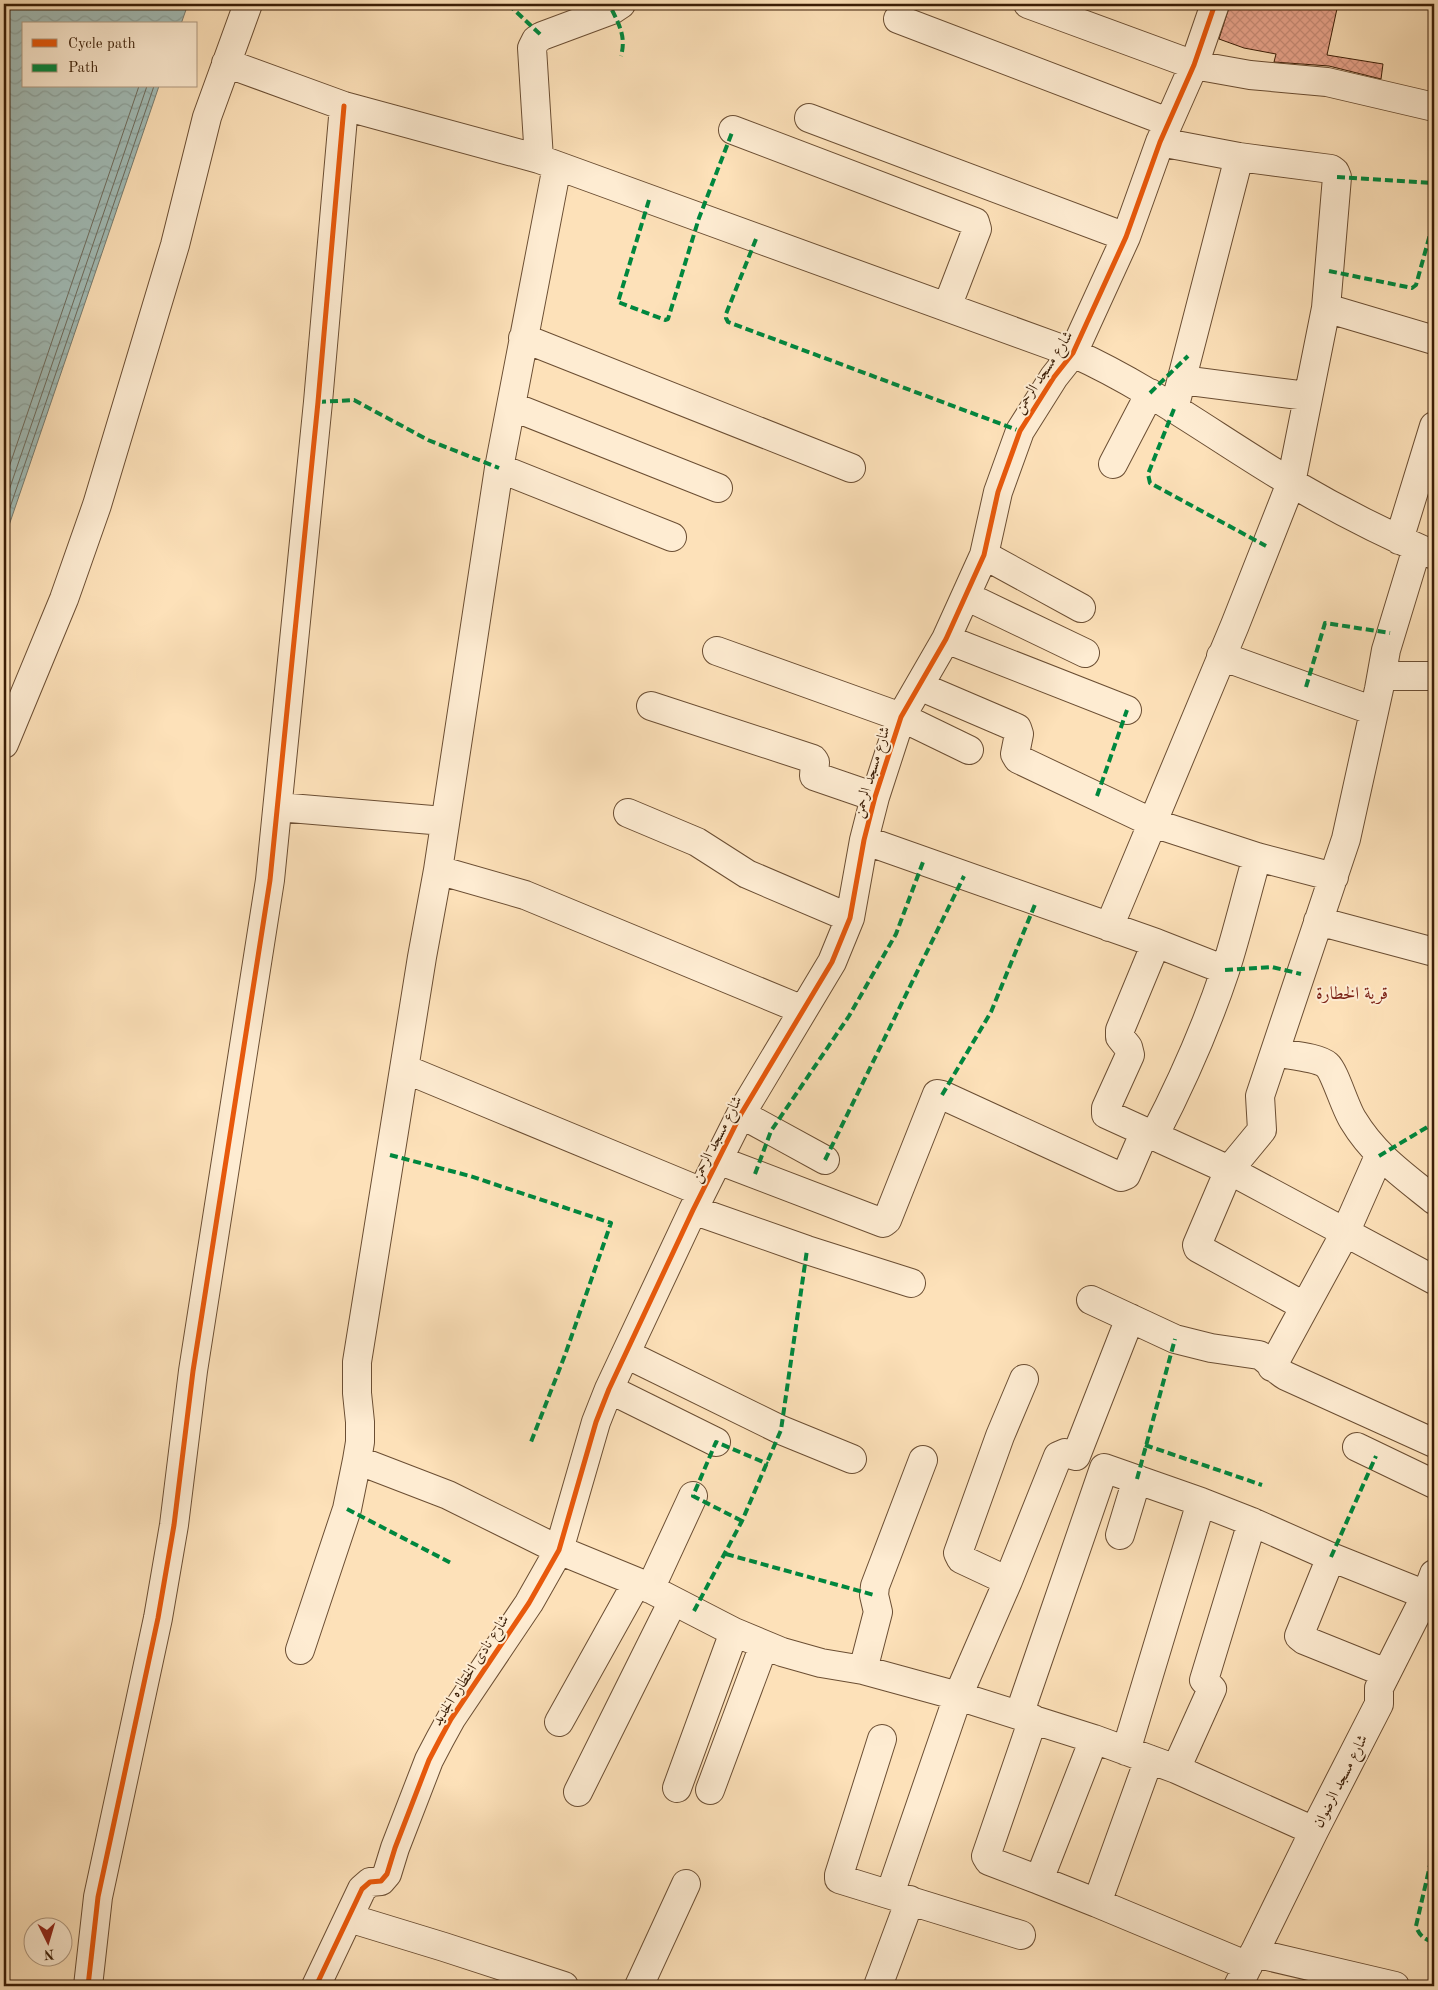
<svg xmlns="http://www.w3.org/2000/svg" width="1438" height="1990" viewBox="0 0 1438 1990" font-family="'Old Standard TT',Amiri,serif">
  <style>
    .water { fill: url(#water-waves); stroke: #787c70 }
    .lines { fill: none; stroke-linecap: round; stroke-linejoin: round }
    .shore { stroke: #6e6c5e; stroke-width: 1 }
    .building { fill: url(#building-cross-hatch); stroke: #3a1d06 }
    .minor-casing { stroke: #6b4e33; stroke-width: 30 }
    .minor { stroke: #feecd2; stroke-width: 28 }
    .quiet { stroke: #00873e; stroke-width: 4; stroke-dasharray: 8 4; stroke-linecap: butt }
    .cycleway-casing { stroke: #feecd2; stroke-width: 8 }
    .cycleway { stroke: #e8590c; stroke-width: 5 }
    .labels { text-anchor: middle; stroke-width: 4; stroke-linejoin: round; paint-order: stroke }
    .street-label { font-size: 15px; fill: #3a1d06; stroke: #feecd2 }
    .quarter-label { font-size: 18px; fill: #7a1f14; stroke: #feecd2 }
  </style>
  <defs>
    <pattern id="water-waves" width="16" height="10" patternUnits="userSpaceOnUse" patternTransform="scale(1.25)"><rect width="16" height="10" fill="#a1bcb7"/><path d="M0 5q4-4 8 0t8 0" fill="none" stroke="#8ba19c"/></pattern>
    <pattern id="building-cross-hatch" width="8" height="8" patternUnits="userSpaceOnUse" patternTransform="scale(1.25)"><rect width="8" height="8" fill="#eba68f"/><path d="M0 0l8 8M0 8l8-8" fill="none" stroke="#ca8e7a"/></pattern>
  </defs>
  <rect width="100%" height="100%" fill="#fde1b9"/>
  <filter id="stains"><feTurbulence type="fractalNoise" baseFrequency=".004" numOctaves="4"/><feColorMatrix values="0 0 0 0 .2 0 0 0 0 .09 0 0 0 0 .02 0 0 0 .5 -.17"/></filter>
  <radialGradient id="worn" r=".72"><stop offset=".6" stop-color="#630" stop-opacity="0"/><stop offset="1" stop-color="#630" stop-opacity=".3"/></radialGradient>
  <!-- water -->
  <path class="water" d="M4,4H188L181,24H24V86H159L4,540Z"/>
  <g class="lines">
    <!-- shore -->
    <path class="shore" d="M4,482L139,86
      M4,505L147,86
      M4,525L154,86"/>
  </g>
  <!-- building -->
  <path class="building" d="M1230,4H1338L1327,55L1383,64L1381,79L1329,66L1274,62L1276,54L1244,48L1219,39Z"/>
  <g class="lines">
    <defs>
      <path id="minor" d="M1028,4L1194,65L1250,75L1327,82L1434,107
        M898,19L1168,122
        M226,63L344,106L539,159L1073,353C1151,388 1219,440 1292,483C1338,510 1385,534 1434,555
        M809,118L1126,237
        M733,130L975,222L977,229L947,307
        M539,159L532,48L536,40L542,36L612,10L621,4
        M1326,308L1434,340
        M523,338L851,468
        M1182,380L1307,396
        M511,406L718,488
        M1174,409L1239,157
        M1113,464L1150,393
        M499,468L672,537
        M1399,540L1434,426
        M984,555L1081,608
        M966,596L1085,653
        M946,639L1127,710
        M717,651L901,717L969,750
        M1221,656L1374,711
        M1382,676H1434
        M919,686L1017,728L1019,734L1015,754L1018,759L1153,823L1257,857L1334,877
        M651,706L813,759L815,762L814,776L875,797
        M4,744L64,599L97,505L175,245L207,117L248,4
        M278,807L444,821
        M628,813L697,842L747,874L850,918
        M864,840L1156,943L1225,970
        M438,870L525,895L803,1010
        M1318,921L1434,952
        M1109,927L1235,625L1291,483L1326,308L1337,177L1335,172L1331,169L1239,157L1160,142
        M1156,943L1120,1030V1037L1128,1047L1130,1055L1106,1108V1114L1229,1170L1434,1280
        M1275,1052C1287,1055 1318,1057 1327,1065C1335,1072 1345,1108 1353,1120C1374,1155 1403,1175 1434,1200
        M405,1069L702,1192
        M741,1114L825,1160
        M1154,1136C1182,1082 1206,1028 1225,971C1237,934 1246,895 1257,857
        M718,1160L883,1223L887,1220L937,1094L942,1095L1121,1177L1126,1175L1145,1131
        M693,1210L807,1250L911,1283
        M1091,1300L1175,1339L1211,1348L1259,1355C1268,1359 1275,1370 1286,1376L1434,1443
        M1304,1306L1198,1248L1197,1245L1229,1170L1262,1130L1260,1096L1346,839L1379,689L1386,650L1417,548
        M626,1354L781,1430L852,1459
        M1272,1367L1345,1233L1379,1156
        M609,1389L716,1442
        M1357,1447L1434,1484
        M357,1460L448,1495L559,1550L637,1582L734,1632L782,1652L821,1663L863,1670L958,1696L1094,1739
        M1120,1535L1137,1479
        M1331,1557L1299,1636L1304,1640L1386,1673
        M1008,1581L961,1559L958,1553L1000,1436L1024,1379
        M650,1589L693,1496
        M300,1650L347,1509L357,1460L360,1442V1422L357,1393V1362L422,957L438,870L499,468L557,166
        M863,1670L878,1612L874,1595L875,1586L923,1460
        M1019,1715L1104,1468L1201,1502
        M1033,1719L986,1856L989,1861L1039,1880
        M559,1722L637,1582
        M882,1739L839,1875V1879L1021,1935
        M1126,1751L1201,1502L1252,1522L1331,1557L1426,1595
        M1149,1759L1097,1903L1039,1880L1094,1739L1176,1769L1212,1689L1204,1680L1252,1522
        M1176,1769L1314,1831
        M677,1788L734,1632
        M710,1790L764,1645
        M578,1792L673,1601
        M890,1894L958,1696L1008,1581L1058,1456L1065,1453L1076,1456L1130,1318
        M1097,1903L1248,1966
        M349,1918L444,1947L564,1986
        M1254,1953L1395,1986
        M88,1986L98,1897L158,1618L174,1525L193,1371L270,880L318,402L344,106
        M316,1986L362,1889L370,1882L381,1881L387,1874L395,1848L429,1760L440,1739L451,1719L529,1603L559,1550L596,1422L609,1389L693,1210L741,1114L832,962L850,918L864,840L875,797L901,717L946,639L984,555L998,492L1020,431L1054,377L1073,353L1126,237L1160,142L1194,65L1215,4
        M639,1986L686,1884
        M878,1986L910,1900
        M1238,1986L1314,1831L1379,1704V1688L1426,1595L1434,1574"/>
    </defs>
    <!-- minor casing -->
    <use href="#minor" class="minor-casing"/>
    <!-- minor -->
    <use href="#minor" class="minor"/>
    <!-- quiet -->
    <path class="quiet" d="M508,4L542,36
      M612,10C620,26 626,38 621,56
      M1337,177L1434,183
      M649,200L618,302L665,320L668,319L699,218L733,130
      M756,239L726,314V318L728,322L1020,431
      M1329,271L1412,288L1416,285L1434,220
      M1150,393L1188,356
      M318,402L354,400L428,440L499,468
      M1174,409L1148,474L1150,483L1266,546
      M1306,687L1325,623L1390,633
      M1097,796L1127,710
      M1225,970L1272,967L1301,974
      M942,1095L991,1012L1036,902
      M390,1155L470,1176L611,1223L565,1355L531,1442
      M1379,1156L1434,1123
      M825,1160L964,876
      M755,1174L771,1131L849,1016L896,934L923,862
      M1145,1445L1262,1485
      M1137,1479L1175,1339
      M347,1509L453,1564
      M742,1521L693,1496L716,1442L768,1464
      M726,1554L874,1595
      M1331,1557L1376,1456
      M694,1611L742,1521L781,1430L807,1250
      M1434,1848L1416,1926C1419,1936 1425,1939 1434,1943"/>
    <defs>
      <path id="cycleway" d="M88,1986L98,1897L158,1618L174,1525L193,1371L270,880L318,402L344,106
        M316,1986L362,1889L370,1882L381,1881L387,1874L395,1848L429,1760L440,1739L451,1719L529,1603L559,1550L596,1422L609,1389L693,1210L741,1114L832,962L850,918L864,840L875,797L901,717L946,639L984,555L998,492L1020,431L1054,377L1073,353L1126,237L1160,142L1194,65L1215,4"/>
    </defs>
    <!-- cycleway casing -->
    <use href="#cycleway" class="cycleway-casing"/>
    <!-- cycleway -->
    <use href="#cycleway" class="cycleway"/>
  </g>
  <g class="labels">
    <!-- street labels -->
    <g class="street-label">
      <text transform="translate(1043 372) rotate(-57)" y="5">شارع مسجد الرحمن</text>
      <text transform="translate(871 772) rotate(-73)" y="5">شارع مسجد الرحمن</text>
      <text transform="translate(716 1139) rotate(-63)" y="5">شارع مسجد الرحمن</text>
      <text transform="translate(470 1670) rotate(-57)" y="5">شارع نادى الخطاره الجديد</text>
      <text transform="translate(1340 1781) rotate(-63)" y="5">شارع مسجد الرضوان</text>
    </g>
    <!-- quarter labels -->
    <g class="quarter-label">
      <text x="1352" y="999">قرية الخطارة</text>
    </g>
  </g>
  <!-- margin -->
  <rect width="1438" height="1990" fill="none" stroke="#fde1b9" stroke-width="20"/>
  <rect x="5" y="5" width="1428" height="1980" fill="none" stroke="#3a1d06" stroke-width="2.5"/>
  <rect x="10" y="10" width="1418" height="1970" fill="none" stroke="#3a1d06"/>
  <!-- legend -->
  <rect x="22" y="22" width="175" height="65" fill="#feecd2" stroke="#b09980"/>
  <rect x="32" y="39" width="25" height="8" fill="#e8590c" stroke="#b09980"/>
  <text x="68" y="48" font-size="15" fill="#3a1d06">Cycle path</text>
  <rect x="32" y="64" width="25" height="8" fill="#00873e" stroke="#b09980"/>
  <text x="68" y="72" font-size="15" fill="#3a1d06">Path</text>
  <!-- north arrow -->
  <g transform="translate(48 1942) rotate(175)"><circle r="24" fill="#feecd2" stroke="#b09980"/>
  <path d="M0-4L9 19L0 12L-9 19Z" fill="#8f2418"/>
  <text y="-8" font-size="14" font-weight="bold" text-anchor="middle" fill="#3a1d06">N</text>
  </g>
  <rect width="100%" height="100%" filter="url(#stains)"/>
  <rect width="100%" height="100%" fill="url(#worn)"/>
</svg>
